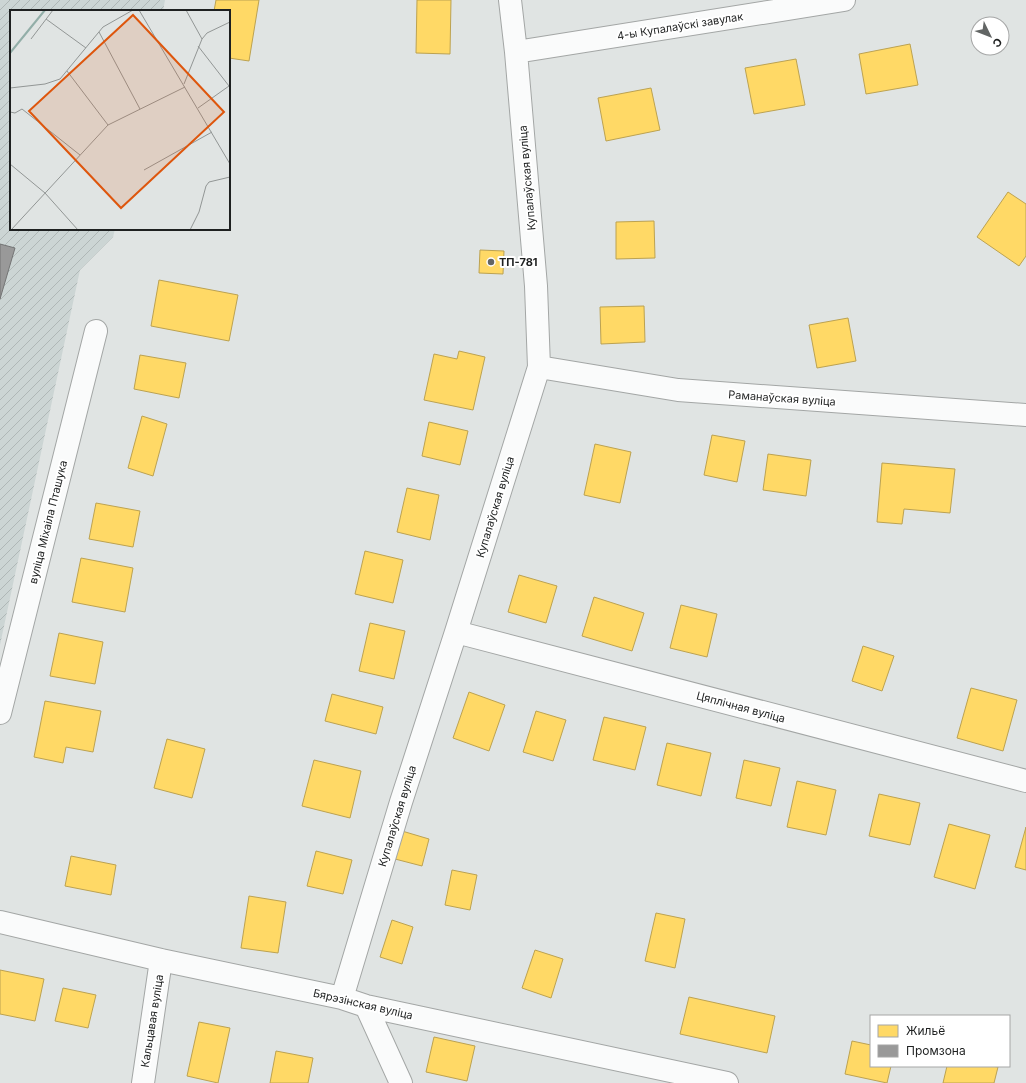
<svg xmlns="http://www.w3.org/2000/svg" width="1026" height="1083" viewBox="0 0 1026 1083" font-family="Inter,sans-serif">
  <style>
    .industrial { fill: url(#industrial-furrows) }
    .homes { fill: #ffd966; stroke: #bca251 }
    .industry { fill: #999; stroke: #747575 }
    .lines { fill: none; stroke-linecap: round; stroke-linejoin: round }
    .minor-casing { stroke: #a3a6a5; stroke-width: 24 }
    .minor { stroke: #fafbfb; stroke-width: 22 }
    .poi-dot { fill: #626564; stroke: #fff; stroke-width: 1.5 }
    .labels { text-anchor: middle; stroke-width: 4; stroke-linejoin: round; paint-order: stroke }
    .street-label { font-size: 11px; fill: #1e2020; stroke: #fff }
    .poi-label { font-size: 11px; font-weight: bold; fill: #1e2020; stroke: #fff; text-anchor: start }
    .inset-river { fill: none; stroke: #92aea8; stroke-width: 2 }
    .inset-road { fill: none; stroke: #929695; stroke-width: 1 }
    .view { fill: #de560d; fill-opacity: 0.15; stroke: #de560d; stroke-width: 2 }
    .inset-edge { fill: none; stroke: #1e2020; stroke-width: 2 }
  </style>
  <defs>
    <pattern id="industrial-furrows" width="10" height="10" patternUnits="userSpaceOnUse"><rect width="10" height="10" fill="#ccd5d4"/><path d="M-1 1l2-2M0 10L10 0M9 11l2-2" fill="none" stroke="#afb7b6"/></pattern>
  </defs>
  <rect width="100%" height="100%" fill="#e0e4e3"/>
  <!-- industrial -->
  <path class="industrial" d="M0,0H165L163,11H11V229H115L113,237L80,270L0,645Z"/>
  <!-- homes -->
  <path class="homes" d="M216,0H259L249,61L229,58V11H214Z
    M417,0H451L450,54L416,53Z
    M910,44L918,85L866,94L859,54Z
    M796,59L805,105L754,114L745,68Z
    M651,88L660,130L606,141L598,98Z
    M1008,192L1026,204V256L1019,266L977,237Z
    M654,221L655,258L616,259V222Z
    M480,250L504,251L503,274L479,273Z
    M159,280L238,295L229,341L151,326Z
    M644,306L645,342L601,344L600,307Z
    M848,318L856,361L817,368L809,325Z
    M459,351L485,357L473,410L424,400L434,354L457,359Z
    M140,355L186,363L179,398L134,389Z
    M142,416L167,424L153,476L128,468Z
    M429,422L468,431L460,465L422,456Z
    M712,435L745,441L737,482L704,475Z
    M595,444L631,452L620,503L584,495Z
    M768,454L811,460L806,496L763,490Z
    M882,463L955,469L950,513L904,509L902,524L877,522Z
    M407,488L439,495L430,540L397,532Z
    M96,503L140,511L133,547L89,539Z
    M365,551L403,560L393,603L355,594Z
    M81,558L133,568L125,612L72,602Z
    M519,575L557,586L546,623L508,612Z
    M594,597L644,613L632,651L582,636Z
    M681,605L717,614L707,657L670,648Z
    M370,623L405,631L394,679L359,671Z
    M59,633L103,642L95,684L50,676Z
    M863,646L894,656L882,691L852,681Z
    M971,688L1017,700L1003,751L957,738Z
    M469,692L505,705L489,751L453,738Z
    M332,694L383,707L376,734L325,721Z
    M45,701L101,711L93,752L66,747L63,763L34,757Z
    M536,711L566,720L553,761L523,752Z
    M604,717L646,727L635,770L593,760Z
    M167,739L205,749L192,798L154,788Z
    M667,743L711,753L701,796L657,785Z
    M314,760L361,771L350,818L302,806Z
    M744,760L780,768L771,806L736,798Z
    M797,781L836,790L826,835L787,827Z
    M879,794L920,803L910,845L869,836Z
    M949,824L990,835L975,889L934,877Z
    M1026,827V870L1015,867Z
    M402,831L429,839L422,866L395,859Z
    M316,851L352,860L343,894L307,886Z
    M71,856L116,865L111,895L65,886Z
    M452,870L477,875L470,910L445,905Z
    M249,896L286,902L278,953L241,948Z
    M656,913L685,919L675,968L645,961Z
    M392,920L413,927L402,964L380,957Z
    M535,950L563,959L551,998L522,988Z
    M0,970L44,979L35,1021L0,1014Z
    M63,988L96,995L88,1028L55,1021Z
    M689,997L775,1016L767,1053L680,1034Z
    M199,1022L230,1028L218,1083L187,1076Z
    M434,1037L475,1046L467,1081L426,1072Z
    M852,1041L871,1045V1066H891L887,1083L845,1074Z
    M276,1051L313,1058L308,1083H270Z
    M947,1066H992L998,1067L994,1083H943Z"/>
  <!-- industry -->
  <path class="industry" d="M0,244L15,248L0,299Z"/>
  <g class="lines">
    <defs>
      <path id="minor" d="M516,52L844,0
        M539,367L678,390L1026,415
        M456,632L1026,781
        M0,713L96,331
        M0,922L161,960L342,998L366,1006L727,1083
        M342,998L401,802L456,632L539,367L536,286L516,52L510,0
        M366,1006L401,1083
        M143,1083L161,960"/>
    </defs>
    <!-- minor casing -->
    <use href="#minor" class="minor-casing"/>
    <!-- minor -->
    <use href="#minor" class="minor"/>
  </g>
  <!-- markers -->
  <circle class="poi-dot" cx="491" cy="262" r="4"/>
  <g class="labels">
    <!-- street labels -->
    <g class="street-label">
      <text transform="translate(680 26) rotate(-9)" y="4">4-ы Купалаўскі завулак</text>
      <text transform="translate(527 178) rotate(-95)" y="4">Купалаўская вуліца</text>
      <text transform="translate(782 398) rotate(4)" y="4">Раманаўская вуліца</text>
      <text transform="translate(495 507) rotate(-73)" y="4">Купалаўская вуліца</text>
      <text transform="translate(48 522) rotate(-76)" y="4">вуліца Міхаіла Пташука</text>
      <text transform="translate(741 707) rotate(15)" y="4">Цяплічная вуліца</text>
      <text transform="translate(397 816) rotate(-73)" y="4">Купалаўская вуліца</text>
      <text transform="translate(363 1004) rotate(13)" y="4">Бярэзінская вуліца</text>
      <text transform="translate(152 1021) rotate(-81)" y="4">Кальцавая вуліца</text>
    </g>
    <!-- poi labels -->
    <g class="poi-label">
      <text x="499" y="266">ТП-781</text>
    </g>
  </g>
  <!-- overview -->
  <g transform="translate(10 10)">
    <rect width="220" height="220" fill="#e0e4e3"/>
    <path class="inset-river" d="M0,43L35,0"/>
    <path class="inset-road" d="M129,0L220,154M176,0L192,29M36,9L76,38M89,22L130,99M21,29L43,0M57,61L98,115M174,74L192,29L197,23L220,12M0,78L35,74L50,69L93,17L123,0M188,98L219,76L188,36M0,102L5,103L12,99L70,145M0,154L35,183L68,220M134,160L202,122M1,220L98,115L175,77M180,220L189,202L196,176L199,172L220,167"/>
    <path class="view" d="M123,5L214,102L111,198L19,101Z"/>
    <rect width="220" height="220" class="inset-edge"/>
  </g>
  <!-- legend -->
  <rect x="870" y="1015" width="140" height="52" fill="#ffffff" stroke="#a5a6a6"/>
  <rect x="878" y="1025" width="20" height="12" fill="#ffd966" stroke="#a5a6a6"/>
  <text x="906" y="1035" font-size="12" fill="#1e2020">Жильё</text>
  <rect x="878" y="1045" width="20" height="12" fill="#999999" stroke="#a5a6a6"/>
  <text x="906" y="1055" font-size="12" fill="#1e2020">Промзона</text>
  <!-- north arrow -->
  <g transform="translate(990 36) rotate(133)"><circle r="19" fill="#ffffff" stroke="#a5a6a6"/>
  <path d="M0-3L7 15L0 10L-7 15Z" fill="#626564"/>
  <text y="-6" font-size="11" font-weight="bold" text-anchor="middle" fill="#1e2020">С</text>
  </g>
</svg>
